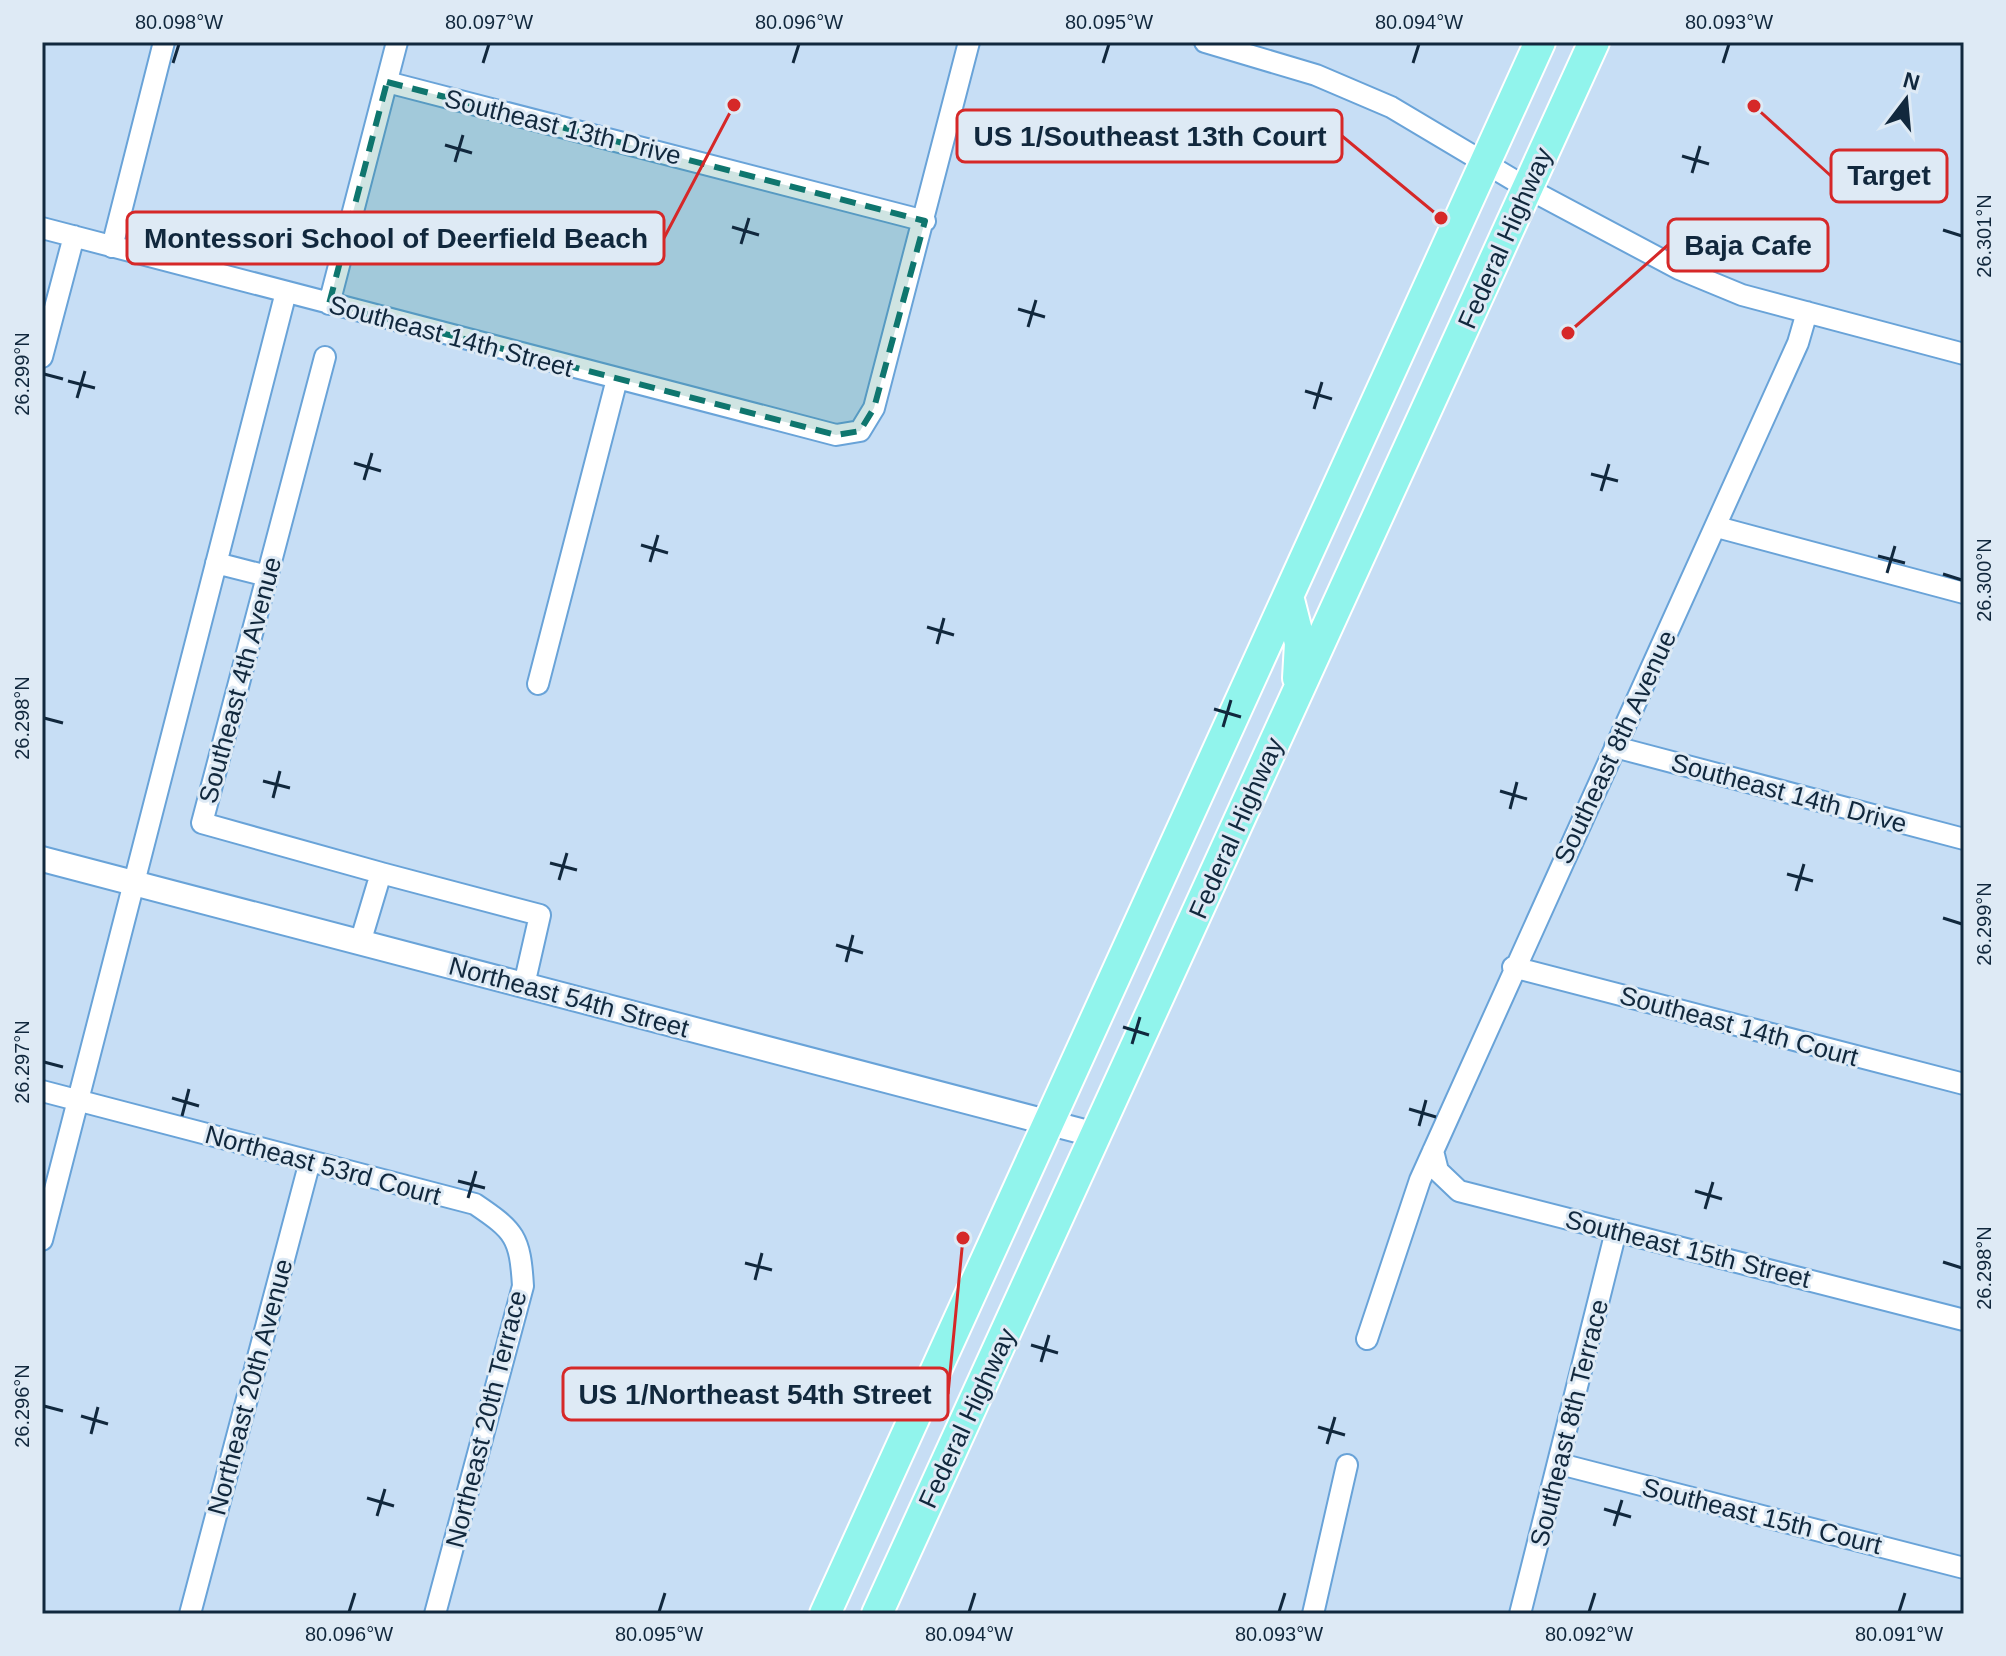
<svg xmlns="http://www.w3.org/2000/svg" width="2006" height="1656" viewBox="0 0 2006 1656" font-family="Arial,sans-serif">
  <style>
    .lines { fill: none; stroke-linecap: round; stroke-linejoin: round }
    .minor-casing { stroke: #69a3d8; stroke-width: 24 }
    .tertiary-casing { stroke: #69a3d8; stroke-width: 28 }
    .primary-casing { stroke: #fff; stroke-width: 34 }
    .minor { stroke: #fff; stroke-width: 20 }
    .tertiary { stroke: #fff; stroke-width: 24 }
    .primary { stroke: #91f4ec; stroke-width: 30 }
    .marked { fill: #0f766e; fill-opacity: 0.2; stroke: #0f766e; stroke-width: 6; stroke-dasharray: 16 10; stroke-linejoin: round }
    .ticks { fill: none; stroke: #11283d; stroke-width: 3 }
    .labels { text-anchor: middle; stroke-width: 6; stroke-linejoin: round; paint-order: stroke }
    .street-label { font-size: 26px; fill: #11283d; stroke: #deeaf5 }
    .leader { fill: none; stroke: #d62828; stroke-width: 3 }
    .callout-dot { fill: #d62828; stroke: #deeaf5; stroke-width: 3 }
    .callout { fill: #deeaf5; stroke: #d62828; stroke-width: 3 }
    .callout-label { font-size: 28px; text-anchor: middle; font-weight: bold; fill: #11283d }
    .neatline { fill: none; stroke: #11283d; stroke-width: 3 }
    .ticks-label { font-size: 20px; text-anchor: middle; fill: #11283d }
  </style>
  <rect width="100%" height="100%" fill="#c7def5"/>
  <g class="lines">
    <defs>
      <path id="minor" d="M1205,42L1316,75L1391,107L1527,188L1679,269L1742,295L1964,354
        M387,82L925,221
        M42,228L836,435L860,431L874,408L969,42
        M112,247L164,42
        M329,304L397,42
        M42,357L74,236
        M325,357L202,823L381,873
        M1717,527L1964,593
        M216,563L267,576
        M538,684L617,379
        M1615,747L1964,839
        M360,943L381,873L540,915L524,985
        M1513,967L1964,1084
        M42,1091L475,1204C515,1231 520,1237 523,1286L435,1614
        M1433,1151L1438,1171L1459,1191L1964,1320
        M42,1240L286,292
        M1367,1339L1420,1180L1798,343L1807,312
        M1560,1464L1964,1568
        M190,1614L310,1161
        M1313,1614L1347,1465
        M1520,1614L1616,1231"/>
      <path id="tertiary" d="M42,859L1096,1135"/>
      <path id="primary" d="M1288,596L1300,643L1298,678
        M825,1614L1540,42
        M877,1614L1594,42"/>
    </defs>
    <!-- minor casing -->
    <use href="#minor" class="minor-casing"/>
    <!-- tertiary casing -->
    <use href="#tertiary" class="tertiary-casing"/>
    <!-- primary casing -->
    <use href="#primary" class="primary-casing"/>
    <!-- minor -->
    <use href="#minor" class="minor"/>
    <!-- tertiary -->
    <use href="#tertiary" class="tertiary"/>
    <!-- primary -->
    <use href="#primary" class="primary"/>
  </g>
  <!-- marked area -->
  <path class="marked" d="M387,82L925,221L874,408L860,431L836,435L329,304Z"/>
  <!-- ticks -->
  <path class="ticks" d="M173,63L179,44M483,63L489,44M793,63L799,44M1103,63L1109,44M1413,63L1419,44M1723,63L1729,44M445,145L472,153M1682,156L1709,164M455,162L463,135M1692,173L1700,146M732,227L759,235M1943,230L1962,236M741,244L749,218M1018,309L1045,317M1028,327L1036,300M44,374L63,379M68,381L95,388M1305,391L1332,399M77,398L85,371M1314,409L1322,382M354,463L381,471M1591,474L1618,481M364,480L372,453M1601,491L1609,464M641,545L668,553M1878,556L1905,563M650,562L658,535M1887,573L1895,546M1943,574L1962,580M927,627L954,635M937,644L944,618M1214,709L1241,717M44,718L63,723M1223,727L1231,700M263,781L290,788M1500,791L1527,799M273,798L280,771M1510,809L1517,782M550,863L577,870M1787,874L1813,881M559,880L567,853M1796,891L1804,864M1943,918L1962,924M836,945L863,953M846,962L853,935M1123,1027L1149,1035M1132,1044L1140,1017M44,1062L63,1067M172,1098L199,1106M1409,1109L1436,1117M182,1116L189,1089M1419,1126L1426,1100M458,1181L485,1188M1695,1191L1722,1199M468,1198L476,1171M1705,1209L1713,1182M1943,1262L1962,1268M745,1263L772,1270M755,1280L762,1253M1031,1345L1058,1353M1041,1362L1049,1335M44,1406L63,1411M81,1416L108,1424M1318,1427L1345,1435M91,1434L98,1407M1327,1444L1335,1417M367,1498L394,1506M1604,1509L1631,1517M377,1516L385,1489M1614,1526L1622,1500M349,1612L355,1593M659,1612L665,1593M969,1612L975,1593M1279,1612L1285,1593M1589,1612L1595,1593M1899,1612L1905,1593"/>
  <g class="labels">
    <!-- street labels -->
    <g class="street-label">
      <text transform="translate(563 127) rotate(14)" y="9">Southeast 13th Drive</text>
      <text transform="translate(1505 238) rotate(-66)" y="9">Federal Highway</text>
      <text transform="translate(451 336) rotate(15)" y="9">Southeast 14th Street</text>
      <text transform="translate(240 680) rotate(-75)" y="9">Southeast 4th Avenue</text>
      <text transform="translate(1615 747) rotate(-65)" y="9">Southeast 8th Avenue</text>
      <text transform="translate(1789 793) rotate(15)" y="9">Southeast 14th Drive</text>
      <text transform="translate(1236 828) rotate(-66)" y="9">Federal Highway</text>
      <text transform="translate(569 997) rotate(15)" y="9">Northeast 54th Street</text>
      <text transform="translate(1739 1026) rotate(15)" y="9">Southeast 14th Court</text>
      <text transform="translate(323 1165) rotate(15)" y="9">Northeast 53rd Court</text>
      <text transform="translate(1688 1249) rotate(14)" y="9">Southeast 15th Street</text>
      <text transform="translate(250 1387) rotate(-75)" y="9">Northeast 20th Avenue</text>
      <text transform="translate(967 1418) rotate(-65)" y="9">Federal Highway</text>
      <text transform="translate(486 1419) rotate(-76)" y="9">Northeast 20th Terrace</text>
      <text transform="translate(1569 1423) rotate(-76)" y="9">Southeast 8th Terrace</text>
      <text transform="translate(1762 1516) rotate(14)" y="9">Southeast 15th Court</text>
    </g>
  </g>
  <!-- callouts -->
  <path class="leader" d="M1441 218L1342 136M1754 106L1831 176M734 105L664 238M1568 333L1668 245M963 1238L948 1394"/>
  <g class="callout-dot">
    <circle cx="1441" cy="218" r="8"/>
    <circle cx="1754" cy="106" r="8"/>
    <circle cx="734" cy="105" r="8"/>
    <circle cx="1568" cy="333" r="8"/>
    <circle cx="963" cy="1238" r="8"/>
  </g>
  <g class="callout">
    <rect x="957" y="110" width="385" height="52" rx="8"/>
    <rect x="1831" y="150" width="116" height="52" rx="8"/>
    <rect x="127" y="212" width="537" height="52" rx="8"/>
    <rect x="1668" y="219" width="160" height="52" rx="8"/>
    <rect x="563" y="1368" width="385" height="52" rx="8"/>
  </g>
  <g class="callout-label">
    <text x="1150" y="146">US 1/Southeast 13th Court</text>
    <text x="1889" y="185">Target</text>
    <text x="396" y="248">Montessori School of Deerfield Beach</text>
    <text x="1748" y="255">Baja Cafe</text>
    <text x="755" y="1404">US 1/Northeast 54th Street</text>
  </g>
  <!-- border -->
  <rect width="2006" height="1656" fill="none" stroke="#deeaf5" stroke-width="88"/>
  <!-- north arrow -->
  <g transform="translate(1906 100) rotate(16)" stroke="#deeaf5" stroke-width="6" paint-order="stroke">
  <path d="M0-6L14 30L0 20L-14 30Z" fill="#11283d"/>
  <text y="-12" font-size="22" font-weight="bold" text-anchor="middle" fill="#11283d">N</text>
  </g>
  <rect x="44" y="44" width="1918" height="1568" class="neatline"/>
  <g class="ticks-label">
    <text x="179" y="29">80.098°W</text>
    <text x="489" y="29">80.097°W</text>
    <text x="799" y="29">80.096°W</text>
    <text x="1109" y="29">80.095°W</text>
    <text x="1419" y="29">80.094°W</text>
    <text x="1729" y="29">80.093°W</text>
    <text transform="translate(1984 236) rotate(-90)" y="7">26.301°N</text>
    <text transform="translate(22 374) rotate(-90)" y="7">26.299°N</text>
    <text transform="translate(1984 580) rotate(-90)" y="7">26.300°N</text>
    <text transform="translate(22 718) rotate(-90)" y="7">26.298°N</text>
    <text transform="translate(1984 924) rotate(-90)" y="7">26.299°N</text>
    <text transform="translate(22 1062) rotate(-90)" y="7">26.297°N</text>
    <text transform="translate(1984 1268) rotate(-90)" y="7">26.298°N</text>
    <text transform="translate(22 1406) rotate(-90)" y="7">26.296°N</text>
    <text x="349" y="1641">80.096°W</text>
    <text x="659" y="1641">80.095°W</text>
    <text x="969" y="1641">80.094°W</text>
    <text x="1279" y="1641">80.093°W</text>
    <text x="1589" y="1641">80.092°W</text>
    <text x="1899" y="1641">80.091°W</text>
  </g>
</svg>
